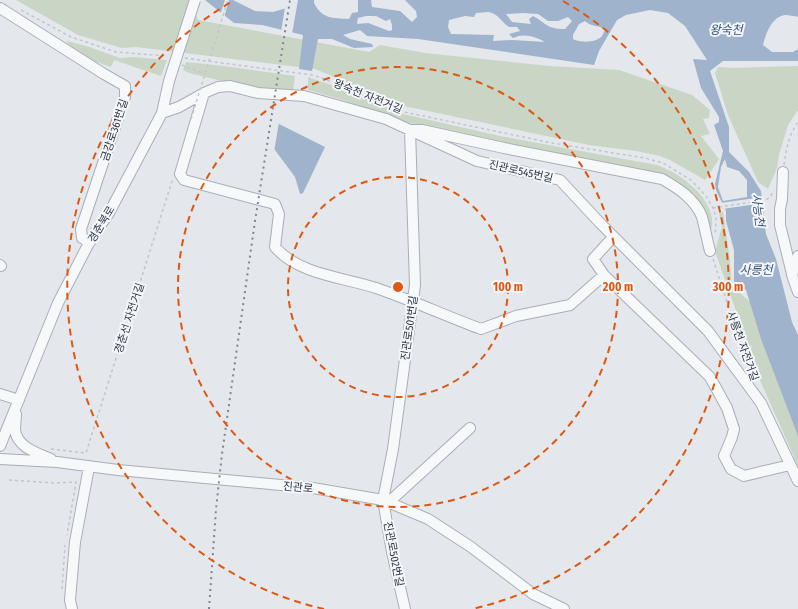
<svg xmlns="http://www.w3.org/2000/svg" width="798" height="609" viewBox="0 0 798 609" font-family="'Fira Sans Condensed','Noto Sans KR',sans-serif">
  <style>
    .green { fill: #c9d6c5 }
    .water { fill: #9fb4cc; fill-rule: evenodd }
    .pier { fill: #e4e7ec }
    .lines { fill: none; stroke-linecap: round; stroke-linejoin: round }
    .minor-casing { stroke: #a9aeb7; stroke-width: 12 }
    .path { stroke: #c2c5cb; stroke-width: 1.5; stroke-dasharray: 3 3; stroke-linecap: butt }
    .minor { stroke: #f7f8fa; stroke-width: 10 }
    .rail { stroke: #7d8696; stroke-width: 2; stroke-dasharray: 2 4; stroke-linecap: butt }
    .minor-bridge-casing { stroke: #a9aeb7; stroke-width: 12; stroke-linecap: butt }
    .path-bridge { stroke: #c2c5cb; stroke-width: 1.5; stroke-dasharray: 3 3; stroke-linecap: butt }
    .minor-bridge { stroke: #f7f8fa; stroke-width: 10 }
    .ring { fill: none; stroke: #df570f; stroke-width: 2; stroke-dasharray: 7 5 }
    .labels { text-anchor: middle; stroke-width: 4; stroke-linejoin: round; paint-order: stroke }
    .street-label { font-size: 11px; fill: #2b3445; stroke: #f4f6f9 }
    .water-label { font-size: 12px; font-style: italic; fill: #34527a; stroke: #f4f6f9 }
    .centre { fill: #df570f; stroke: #f4f6f9; stroke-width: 2 }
    .ring-label { font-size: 12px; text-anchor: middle; font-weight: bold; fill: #df570f; stroke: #f4f6f9; stroke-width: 4; stroke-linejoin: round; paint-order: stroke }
  </style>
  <rect width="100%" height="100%" fill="#e4e7ec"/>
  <!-- green -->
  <path class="green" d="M16,0H190L198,20L369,52L380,45L425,53L550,66L619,70L692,95L710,110L709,118L703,119L710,134L701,136L719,159L705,180L670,160L660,156L636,151L589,145L404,106L315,69L136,47L122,48L78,35Z
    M67,41L86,46L120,58L134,57L167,60L161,76L114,60L111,67L88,59L68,44Z
    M186,62L224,66L295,76L293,92L242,86L189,73L183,70Z
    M798,66V110L788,125L779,155L777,168L768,189L758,182L728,115L715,73L718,67L733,68Z
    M308,77L348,91L403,114L500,136L657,165C679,173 709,194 712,219C712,224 713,227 710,231L702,207L663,176L400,121L343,100L308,90Z
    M723,212L729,253L732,286L798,345V466L760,380L715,251L722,227L719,213Z"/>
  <!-- water -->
  <path class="water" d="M205,0H233L255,11L273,12L290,7L292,0H314V3C322,19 332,18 349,19L352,13L358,12V0H371L372,7L400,11L412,22L417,17L416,11L405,0H798V17C794,16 789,15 785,15C771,17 766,34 763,45L772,52H793L798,49V61H723L710,71L729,127V152L749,172L761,191L766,234L776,259L792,322L798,335V436L761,339L746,290L738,286L734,283V250L726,221V211L716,190L715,184L723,151L714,125L719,122V117L701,88L693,59L707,60L685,26L668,13L650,10L626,15L617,20L599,51L594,65L418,39L367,36L360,30L343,35L350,39L372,44L373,47L354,48L332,39H318L312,71L299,69L303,35L262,25L234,23ZM489,12C500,15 500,21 509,27H517L520,31L509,34L513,38C524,33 534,36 545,42L512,40L493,41L494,35L451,34L448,27L449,20L465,16L474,17L476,13ZM523,13L538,14L548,21H558L568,17L572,21L565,29C546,29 548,24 533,16L529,19L531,24L512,22L506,14ZM366,16H376L386,21L390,19L392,25V30L389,31L368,23L357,24L358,18ZM585,21C593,28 598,24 605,30C604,32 603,34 602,36C596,43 581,43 573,39V35L579,24ZM725,159L727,167L739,171L747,180V197L723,201L718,187L721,167Z
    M273,121L325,147L303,193L300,194L295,177L266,138Z"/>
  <!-- pier -->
  <path class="pier" d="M225,0H229L224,18L220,15Z
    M290,0H298L292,34L281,32L285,7L288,6Z
    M271,119L279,122L274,152L264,139Z
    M763,197L764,203L722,209L720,203Z"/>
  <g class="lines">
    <defs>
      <path id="minor" d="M0,8L104,74L125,86V97L81,229L82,238L90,242
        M204,93L180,174L184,180L275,204L279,214L275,247C299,275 343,277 376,288C411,300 446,316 481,329L516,316L570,305L604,275
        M162,113L179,107L204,93L218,87L230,86L258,93L304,96L386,119L477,161L560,180L600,223L708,331L761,403L798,481
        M783,172L782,199L780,209V225L793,278L798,292
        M613,237L593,259L604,275L710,377L727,408L734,429L732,437L724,456L731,469L744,476L790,465
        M0,265L1,266
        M792,275L798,256
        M0,394L19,400
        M16,414C16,419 15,425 15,430C17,447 37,453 51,459
        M0,446L58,303L91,239L109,213L162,113L169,81
        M0,459L57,462L118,470L313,488L383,500L428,519L471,547L533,594L564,609
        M389,502L470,428
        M72,609L70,600L75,542L89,467
        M405,609L392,552L383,500L393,449L415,285L410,130H422L504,148L662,179C678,188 695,199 702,217C705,228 707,240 710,251"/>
    </defs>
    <!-- minor casing -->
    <use href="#minor" class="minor-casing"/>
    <!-- path -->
    <path class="path" d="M21,10L71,37L116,52L167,56
      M185,58L312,75L322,78L404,112L552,143L645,158L663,163L691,180L706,196L713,208L716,217V224L715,235
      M182,65L205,74
      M784,165C786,149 789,135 798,122
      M713,208L766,200L770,197L774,190
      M713,259L743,352L753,377
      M51,449L86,453L173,178
      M9,480L55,483L76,482L67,535
      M62,589L65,545"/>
    <!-- minor -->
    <use href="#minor" class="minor"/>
    <!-- rail -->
    <path class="rail" d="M209,609L216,509L222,454L255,221L290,0"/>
    <defs>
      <path id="minor-bridge" d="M169,81L195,0"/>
    </defs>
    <!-- minor-bridge casing -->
    <use href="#minor-bridge" class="minor-bridge-casing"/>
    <!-- path-bridge -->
    <path class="path-bridge" d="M191,119L228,0"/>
    <!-- minor-bridge -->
    <use href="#minor-bridge" class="minor-bridge"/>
  </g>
  <!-- distance rings -->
  <g class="ring">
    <circle cx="398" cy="287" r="110"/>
    <circle cx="398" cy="287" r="220"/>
    <path d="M324 609A330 330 0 0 1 233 1M563 1A330 330 0 0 1 472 609"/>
  </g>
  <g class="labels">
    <!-- street labels -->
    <g class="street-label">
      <text transform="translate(368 96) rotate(22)" y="4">왕숙천 자전거길</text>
      <text transform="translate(114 130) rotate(-72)" y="4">금강로361번길</text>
      <text transform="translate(521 171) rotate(13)" y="4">진관로545번길</text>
      <text transform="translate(101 224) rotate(-59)" y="4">경춘북로</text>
      <text transform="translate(129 318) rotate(-72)" y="4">경춘선 자전거길</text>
      <text transform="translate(409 328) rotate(-82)" y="4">진관로501번길</text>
      <text transform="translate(743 346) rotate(70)" y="4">사릉천 자전거길</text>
      <text transform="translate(298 487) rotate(5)" y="4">진관로</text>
      <text transform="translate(394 554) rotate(79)" y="4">진관로502번길</text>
    </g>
    <!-- water labels -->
    <g class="water-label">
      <text x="726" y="34">왕숙천</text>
      <text transform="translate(758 210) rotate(82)" y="4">사능천</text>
      <text x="756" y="274">사릉천</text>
    </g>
  </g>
  <circle cx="398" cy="287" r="6" class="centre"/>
  <g class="ring-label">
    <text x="508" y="291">100 m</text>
    <text x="618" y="291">200 m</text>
    <text x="728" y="291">300 m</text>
  </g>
</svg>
